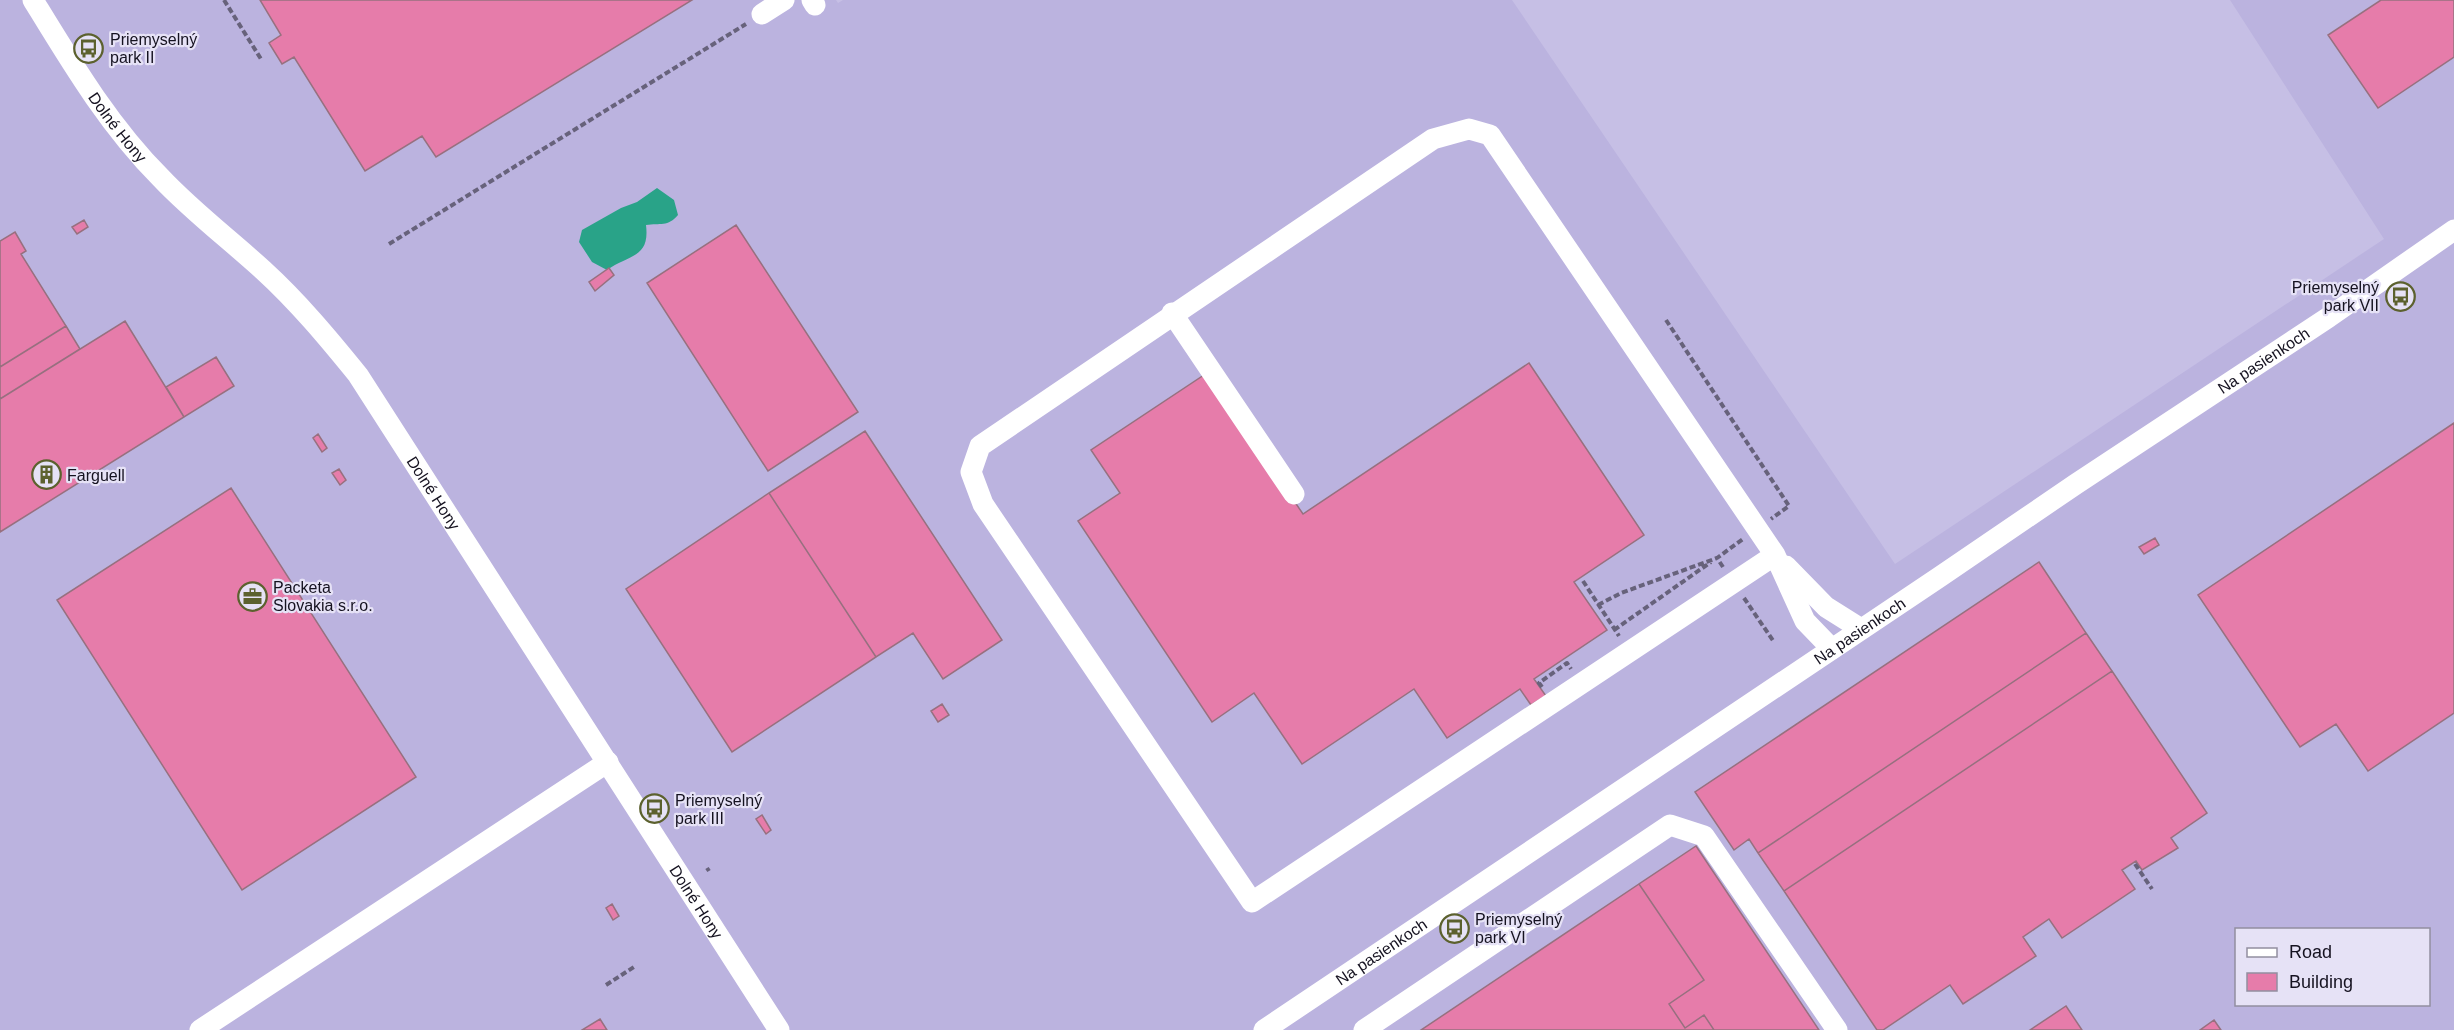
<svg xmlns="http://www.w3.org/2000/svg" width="2454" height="1030" viewBox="0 0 2454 1030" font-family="Helvetica,sans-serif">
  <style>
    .built { fill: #bbb3df; fill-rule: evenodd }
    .water { fill: #29a388 }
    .building { fill: #e67caa; stroke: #97707f; stroke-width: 1.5 }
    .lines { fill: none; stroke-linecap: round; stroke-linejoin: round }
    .path { stroke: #67627b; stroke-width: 4; stroke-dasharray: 6 3; stroke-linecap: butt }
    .minor { stroke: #fff; stroke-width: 21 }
    .labels { text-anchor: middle; stroke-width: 4.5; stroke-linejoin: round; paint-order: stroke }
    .poi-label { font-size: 16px; fill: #151220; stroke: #e6e2f6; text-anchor: start }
    .street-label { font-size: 16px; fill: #151220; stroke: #e6e2f6 }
  </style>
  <rect width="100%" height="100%" fill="#c6bfe5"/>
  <!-- built -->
  <path class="built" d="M0,0H836L838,3L843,0H1512L1895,564L2384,239L2230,0H2454V1030H0ZM2236,930H2428V1004H2236Z"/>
  <!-- water -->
  <path class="water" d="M657,188L674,200L678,215C668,227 660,223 646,225C650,258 630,254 607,270L592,262L579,242L582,230L621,208L637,202Z"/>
  <!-- building -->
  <path class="building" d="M260,0H692L436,157L422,136L365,171L294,57L282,64L269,43L281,35Z
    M2381,0H2454V57L2378,108L2328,35Z
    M84,220L88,227L77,234L72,227Z
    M736,225L858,412L768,471L647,283Z
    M15,232L26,251L21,254L66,326L0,367V241Z
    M609,268L614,275L595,291L589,282Z
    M125,321L184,417L0,532V399Z
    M66,326L80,349L0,399V367Z
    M216,357L234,386L184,417L166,387Z
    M1529,363L1644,535L1574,582L1607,630L1534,679L1546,696L1531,705L1520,689L1447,738L1414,689L1302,764L1254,693L1212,722L1078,521L1120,493L1091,450L1207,373L1303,514Z
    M2454,423V713L2368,771L2336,724L2300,747L2198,595Z
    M865,431L1002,640L943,679L913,633L876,657L769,493Z
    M318,434L327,448L322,452L313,438Z
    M339,469L346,480L340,485L332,473Z
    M231,488L416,777L242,890L57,600Z
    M769,493L876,657L732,752L626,589Z
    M2155,538L2159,545L2144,554L2139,547Z
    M2039,562L2086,633L1758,853L1749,839L1734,850L1695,792Z
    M2086,633L2112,671L1784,891L1758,853Z
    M2112,671L2207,813L2171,838L2178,848L2142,870L2136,861L2122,870L2135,889L2062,938L2049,919L2023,937L2036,956L1963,1004L1950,985L1883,1030H1877L1784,891Z
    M942,704L949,715L938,722L931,711Z
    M762,815L771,830L766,834L756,819Z
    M1696,846L1819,1030H1714L1704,1015L1685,1028L1669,1004L1704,980L1639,884Z
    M1639,884L1704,980L1669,1004L1685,1028L1704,1015L1714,1030H1421Z
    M612,904L619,916L613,920L606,908Z
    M2066,1006L2082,1030H2030Z
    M600,1019L607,1030H582Z
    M2214,1020L2221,1030H2200Z"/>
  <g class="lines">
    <!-- path -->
    <path class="path" d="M224,0L261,59
      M389,244L746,24
      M1666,320L1789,506L1771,519
      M1723,567L1717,558L1743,539
      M1583,581L1619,636
      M1744,598L1774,642
      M1598,605L1621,593L1717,558
      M1614,630L1711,562
      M1542,687L1539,683L1567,663L1571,669
      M2135,864L2152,889
      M707,868L709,871
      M606,985L634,967"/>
    <!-- minor -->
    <g class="minor">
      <path id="s1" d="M33,0C71,62 109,126 161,178C192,211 229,239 263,270C298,302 328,338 358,375L779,1030"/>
      <path d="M812,0L815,5"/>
      <path d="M762,14L784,0"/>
      <path d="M1172,313L1294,494"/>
      <path d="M1775,555L1252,902L983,504L971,472L980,446L1433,139L1469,129L1490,135L1775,555L1805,621L1832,649"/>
      <path d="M1786,566L1826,607L1861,629"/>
      <path d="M200,1030L608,762"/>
      <path id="s2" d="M1264,1030L1941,576L2076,484L2329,317L2454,230"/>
      <path d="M1364,1030L1670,825L1704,836L1837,1030"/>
    </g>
  </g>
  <!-- icons -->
  <defs>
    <symbol id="bus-ring" viewBox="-11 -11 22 22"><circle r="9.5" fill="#e6e2f6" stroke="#5c612e" stroke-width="1.5"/><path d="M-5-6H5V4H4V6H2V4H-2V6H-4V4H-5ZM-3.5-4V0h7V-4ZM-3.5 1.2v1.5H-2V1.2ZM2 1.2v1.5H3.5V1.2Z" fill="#5c612e"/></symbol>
    <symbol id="building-ring" viewBox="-11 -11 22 22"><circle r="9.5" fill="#e6e2f6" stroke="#5c612e" stroke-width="1.5"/><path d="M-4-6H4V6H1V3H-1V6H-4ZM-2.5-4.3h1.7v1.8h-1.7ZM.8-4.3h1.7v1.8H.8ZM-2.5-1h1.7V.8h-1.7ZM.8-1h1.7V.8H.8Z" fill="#5c612e"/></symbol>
    <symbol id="office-ring" viewBox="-11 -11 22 22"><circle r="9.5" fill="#e6e2f6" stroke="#5c612e" stroke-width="1.5"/><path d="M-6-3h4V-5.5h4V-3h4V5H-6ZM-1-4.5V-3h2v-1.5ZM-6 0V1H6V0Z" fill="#5c612e"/></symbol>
  </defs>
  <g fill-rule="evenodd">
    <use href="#bus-ring" x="72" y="32" width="33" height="33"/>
    <use href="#bus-ring" x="2384" y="280" width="33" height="33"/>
    <use href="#building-ring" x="30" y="458" width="33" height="33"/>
    <use href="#office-ring" x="236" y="580" width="33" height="33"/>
    <use href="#bus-ring" x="638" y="792" width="33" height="33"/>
    <use href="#bus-ring" x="1438" y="912" width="33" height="33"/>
  </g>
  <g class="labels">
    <!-- poi labels -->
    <g class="poi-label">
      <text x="110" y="45">Priemyselný<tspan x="110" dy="18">park II</tspan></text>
      <text x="2379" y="293" text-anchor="end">Priemyselný<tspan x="2379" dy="18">park VII</tspan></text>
      <text x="67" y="481">Farguell</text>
      <text x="273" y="593">Packeta<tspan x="273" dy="18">Slovakia s.r.o.</tspan></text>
      <text x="675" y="806">Priemyselný<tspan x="675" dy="18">park III</tspan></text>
      <text x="1475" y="925">Priemyselný<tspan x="1475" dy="18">park VI</tspan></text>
    </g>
    <!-- street labels -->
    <g class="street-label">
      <text dy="6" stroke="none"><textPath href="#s1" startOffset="153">Dolné Hony</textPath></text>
      <text dy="6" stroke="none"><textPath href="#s2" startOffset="1203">Na pasienkoch</textPath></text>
      <text dy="6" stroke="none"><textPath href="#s1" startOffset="639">Dolné Hony</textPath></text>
      <text dy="6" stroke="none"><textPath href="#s2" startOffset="717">Na pasienkoch</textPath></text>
      <text dy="6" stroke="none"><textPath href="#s1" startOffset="1125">Dolné Hony</textPath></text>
      <text dy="6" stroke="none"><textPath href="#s2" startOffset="141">Na pasienkoch</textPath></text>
    </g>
  </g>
  <!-- legend -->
  <rect x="2235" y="928" width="195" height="78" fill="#e6e2f6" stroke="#928fa0" stroke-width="1.5"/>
  <rect x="2247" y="948" width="30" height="9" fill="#ffffff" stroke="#928fa0" stroke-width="1.5"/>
  <text x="2289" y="958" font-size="18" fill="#151220">Road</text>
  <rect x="2247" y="973" width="30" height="18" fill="#e67caa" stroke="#928fa0" stroke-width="1.5"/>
  <text x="2289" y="988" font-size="18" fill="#151220">Building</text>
</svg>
